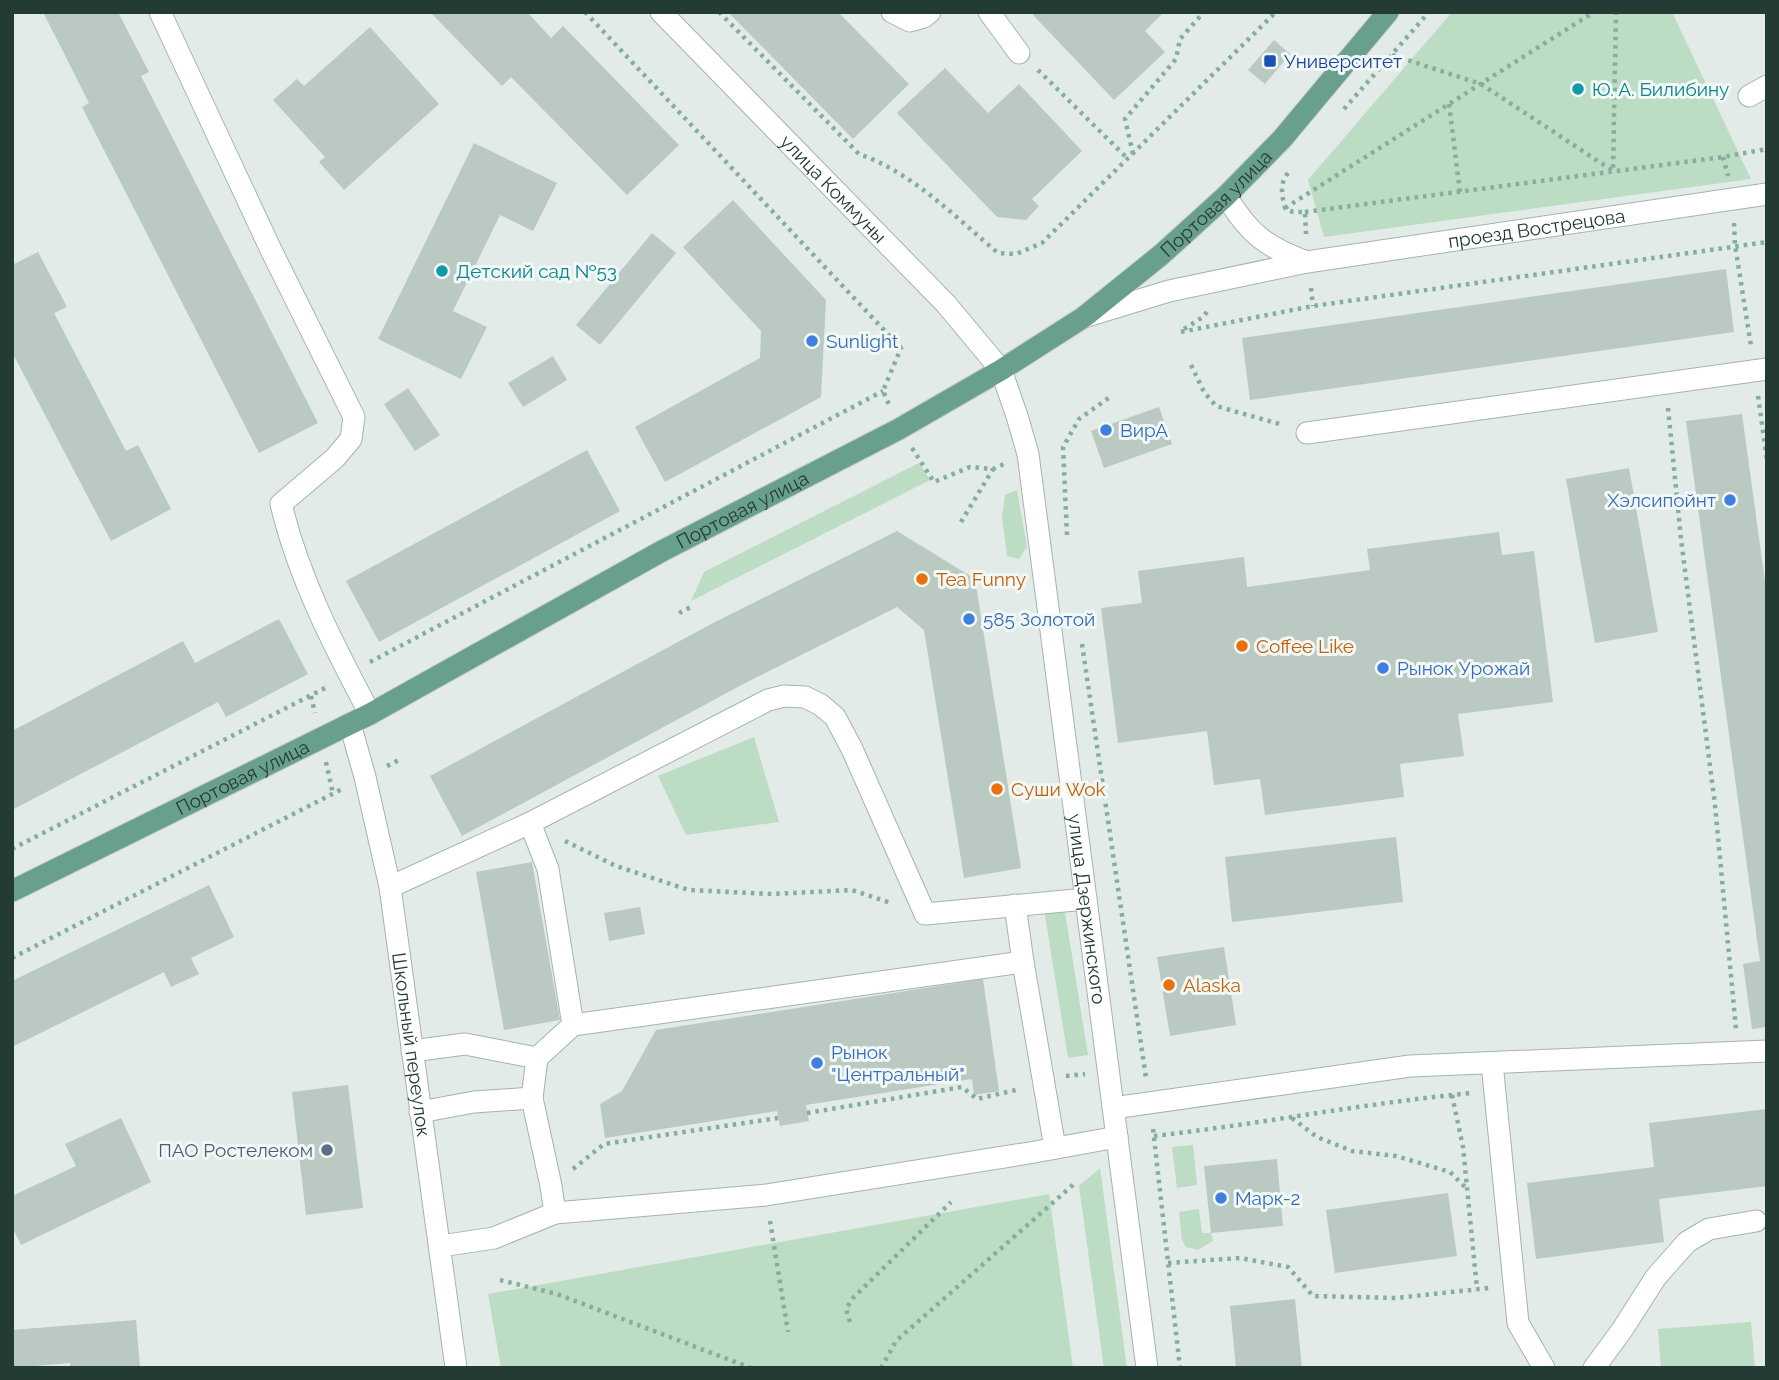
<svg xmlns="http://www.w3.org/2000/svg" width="1779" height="1380" viewBox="0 0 1779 1380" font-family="Raleway,sans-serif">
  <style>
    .green { fill: #bcdcc3 }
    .building { fill: #bac9c2 }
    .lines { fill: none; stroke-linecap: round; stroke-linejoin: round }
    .minor-casing { stroke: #a5b3ae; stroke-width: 23 }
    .major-casing { stroke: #c1c8c6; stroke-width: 23 }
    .path { stroke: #84ae9e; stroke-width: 4.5; stroke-dasharray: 3.5 5; stroke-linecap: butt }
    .minor { stroke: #fff; stroke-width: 21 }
    .major { stroke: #689f8e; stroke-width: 21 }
    .transit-dot { fill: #1a4fb4; stroke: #f2f8f5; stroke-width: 2.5 }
    .culture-dot { fill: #0f9aa8; stroke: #f2f8f5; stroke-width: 2.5 }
    .shop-dot { fill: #3f7fe0; stroke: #f2f8f5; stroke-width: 2.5 }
    .food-dot { fill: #e8710a; stroke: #f2f8f5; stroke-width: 2.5 }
    .service-dot { fill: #5c6f8a; stroke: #f2f8f5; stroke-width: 2.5 }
    .labels { text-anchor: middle; stroke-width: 6; stroke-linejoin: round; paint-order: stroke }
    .transit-label { font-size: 19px; fill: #164399; stroke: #f2f8f5; text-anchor: start }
    .culture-label { font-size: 19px; fill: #0d838f; stroke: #f2f8f5; text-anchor: start }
    .street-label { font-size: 19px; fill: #233b34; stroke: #f2f8f5 }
    .shop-label { font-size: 19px; fill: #366cbe; stroke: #f2f8f5; text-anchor: start }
    .food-label { font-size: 19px; fill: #c56008; stroke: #f2f8f5; text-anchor: start }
    .service-label { font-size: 19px; fill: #4e5e75; stroke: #f2f8f5; text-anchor: end }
  </style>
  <rect width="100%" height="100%" fill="#e2ebe7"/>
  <!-- green -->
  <path class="green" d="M1452,12H1672L1751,179L1324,237L1308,180Z
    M919,463L930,480L691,601L704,572Z
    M1017,490L1027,547L1019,559L1007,556L1002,517L1005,495Z
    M754,737L779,822L686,835L658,776Z
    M1064,906L1088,1055L1068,1058L1044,909Z
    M1193,1145L1197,1185L1177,1188L1172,1147Z
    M1100,1168L1127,1368H1104L1079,1186Z
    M1049,1194L1073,1368H501L488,1294Z
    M1199,1209L1202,1233H1211L1213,1241L1198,1250L1186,1247L1182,1240L1179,1212Z
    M1751,1322L1755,1368H1661L1658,1329Z"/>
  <!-- building -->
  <path class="building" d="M43,12H118L149,72L141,76L318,423L259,453L82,107L89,103Z
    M430,12H527L551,38L563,26L679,145L627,195L511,77L502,86Z
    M728,12H838L909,84L853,139Z
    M1036,12H1164L1145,31L1165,52L1114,100L1033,15Z
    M370,27L439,104L344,190L319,162L325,157L273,100L297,79L304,86Z
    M1274,40L1290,54L1265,84L1248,70Z
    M945,68L988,113L1019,84L1082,151L1032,199L1039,206L1026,220L997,217L897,113Z
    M474,143L557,183L533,231L500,215L453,311L487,327L461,379L378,339Z
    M733,200L826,300L821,397L665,482L635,427L760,358L761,331L683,247Z
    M652,233L676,253L600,345L576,325Z
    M38,252L67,307L54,313L126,451L138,445L171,509L111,541L12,352V265Z
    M1726,269L1734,332L1250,400L1242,338Z
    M553,356L567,380L523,407L508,383Z
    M408,388L440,435L415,451L384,404Z
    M1159,407L1172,444L1104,468L1091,431Z
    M1742,414L1767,596V1027L1752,1029L1743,964L1760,961L1686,421Z
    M587,450L620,511L379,642L346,581Z
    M1629,468L1658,632L1595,643L1566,479Z
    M897,531L975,579L1021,868L964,878L924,630L897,607L747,682L462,836L430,776L715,622Z
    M1499,532L1502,555L1534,551L1553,702L1458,714L1464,756L1400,764L1404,797L1265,815L1260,779L1214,785L1207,731L1118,743L1101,608L1142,603L1138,571L1244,557L1247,587L1370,570L1367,549Z
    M279,619L308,674L226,717L218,702L12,810V731L183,641L195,663Z
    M1396,837L1403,902L1232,922L1225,857Z
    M532,862L560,1020L504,1030L476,872Z
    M209,885L234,937L191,958L199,974L171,987L164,972L12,1047V981Z
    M640,907L645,934L609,941L604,913Z
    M1224,947L1236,1025L1170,1036L1157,957Z
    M983,979L999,1091L974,1095L972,1079L806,1105L809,1121L780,1126L777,1111L605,1138L600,1104L622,1091L656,1030Z
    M348,1085L363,1208L306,1215L292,1092Z
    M1767,1109V1186L1659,1199L1664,1242L1536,1259L1527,1183L1654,1167L1649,1123Z
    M121,1118L151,1182L21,1245L12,1226V1196L76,1166L65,1144Z
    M1277,1159L1283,1226L1211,1233L1204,1166Z
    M1448,1193L1457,1256L1335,1273L1326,1210Z
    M1295,1299L1302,1368H1236L1230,1306Z
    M136,1320L140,1368H70V1363L12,1368V1330Z"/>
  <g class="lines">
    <defs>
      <g id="minor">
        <path d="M160,12L271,250L354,417L351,439L335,458L281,504C299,579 334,646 370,714"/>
        <path id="s1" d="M661,12L946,304L1001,370L1017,416L1028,454L1147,1368"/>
        <path d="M892,12L910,21L924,17L930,12"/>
        <path d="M989,12L1019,53"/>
        <path d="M1749,96L1767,86"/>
        <path d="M1226,196C1249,234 1266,247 1307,262"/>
        <path id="s2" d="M1084,317L1169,291L1307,262L1767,194"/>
        <path d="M1307,433L1767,369"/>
        <path id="s3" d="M350,724L365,777L390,887L456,1368"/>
        <path d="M530,823L548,869L573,1025"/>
        <path d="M390,887L530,823L768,700L784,696L805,697L821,705L835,717L852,749L925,914L1086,899"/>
        <path d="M1015,905L1023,962L1055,1148"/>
        <path d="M412,1051L465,1044L537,1058L573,1025L1023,962"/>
        <path d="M537,1058L532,1098L551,1186L555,1213"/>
        <path d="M1492,1063L1518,1323L1544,1368"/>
        <path d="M1113,1108L1410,1066L1767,1051"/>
        <path d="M420,1112L474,1102L532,1098"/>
        <path d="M441,1246L494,1238L555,1213L766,1195L1029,1153L1117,1137"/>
        <path d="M1594,1368L1622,1330L1656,1277L1687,1242L1709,1229L1756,1221"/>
      </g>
      <g id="major">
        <path id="s4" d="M12,891L370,714L662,551L899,429L1001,370L1084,317L1162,254L1226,196L1282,139L1388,12"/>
      </g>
    </defs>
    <!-- minor casing -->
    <use href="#minor" class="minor-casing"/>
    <!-- major casing -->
    <use href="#major" class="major-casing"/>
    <!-- path -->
    <path class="path" d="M585,12L901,348L883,391L890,407
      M719,12L859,154C913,173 954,216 998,253L1016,254L1042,243L1276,12
      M1392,55L1481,84L1613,171L1616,12
      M1038,70L1128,159
      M1449,104L1460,192
      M1344,109L1429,12
      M1133,154L1125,119L1176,59L1180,39L1204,12
      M1723,157L1728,176
      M1288,173C1279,184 1282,196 1285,208L1293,212H1305L1306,234
      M1285,208L1594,12
      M1305,212L1723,157L1767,149
      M1734,223L1735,245L1751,346
      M1311,288L1313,306
      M1184,329L1203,317L1209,309
      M1181,332L1313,306L1767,242
      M1191,365L1204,392L1216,406L1283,425
      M1758,396L1767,460
      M1668,408L1681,539L1715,805L1736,1029
      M912,448L934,482L970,467L993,469L1004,464
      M961,522L993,469
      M1067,535L1063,447L1079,419L1110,397
      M679,613L693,606
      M1082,644L1146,1078
      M370,662L883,391
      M311,696L315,713
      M326,762L333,794
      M387,766L399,760
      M565,841L616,866L689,890L772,894L852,890L891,903
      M12,849L329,686
      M12,958L342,789
      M1066,1076L1085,1074
      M1452,1095L1463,1147L1477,1289
      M807,1113L962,1087L977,1099L1020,1089
      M1292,1118L1317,1137L1352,1151L1396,1156L1450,1172L1467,1189
      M1153,1129L1180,1368
      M1154,1136C1260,1124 1365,1103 1472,1093
      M573,1169L604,1144L778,1118
      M770,1221L788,1332
      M1168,1263L1240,1258L1288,1267L1313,1296L1396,1298L1489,1288
      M500,1280L557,1294L751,1368
      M850,1322L846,1309L853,1298L951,1202
      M881,1368L896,1341L1074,1184"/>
    <!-- minor -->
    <use href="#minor" class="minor"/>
    <!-- major -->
    <use href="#major" class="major"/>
  </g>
  <!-- markers -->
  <rect class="transit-dot" x="1263" y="54" width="14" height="14" rx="3.5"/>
  <g class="culture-dot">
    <circle cx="1578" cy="89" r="7"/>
    <circle cx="442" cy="271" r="7"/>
  </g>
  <g class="shop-dot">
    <circle cx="812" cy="341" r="7"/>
    <circle cx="1106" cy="430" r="7"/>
    <circle cx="1730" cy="500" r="7"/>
    <circle cx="969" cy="619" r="7"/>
    <circle cx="1383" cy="668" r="7"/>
    <circle cx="817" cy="1063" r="7"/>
    <circle cx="1221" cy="1198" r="7"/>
  </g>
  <g class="food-dot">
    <circle cx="922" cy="579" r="7"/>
    <circle cx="1242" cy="646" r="7"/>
    <circle cx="997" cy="789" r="7"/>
    <circle cx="1169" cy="985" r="7"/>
  </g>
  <circle class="service-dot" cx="327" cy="1150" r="7"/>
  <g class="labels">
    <!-- transit labels -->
    <g class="transit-label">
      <text x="1284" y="68">Университет</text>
    </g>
    <!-- culture labels -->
    <g class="culture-label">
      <text x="1592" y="96">Ю. А. Билибину</text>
      <text x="456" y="278">Детский сад №53</text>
    </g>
    <!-- street labels -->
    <g class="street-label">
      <text dy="7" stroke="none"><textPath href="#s1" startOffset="247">улица Коммуны</textPath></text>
      <text dy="7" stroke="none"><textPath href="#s4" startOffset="1391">Портовая улица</textPath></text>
      <text dy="7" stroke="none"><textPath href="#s2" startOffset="462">проезд Вострецова</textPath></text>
      <text dy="7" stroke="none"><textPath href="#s4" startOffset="824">Портовая улица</textPath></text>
      <text dy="7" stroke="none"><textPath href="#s4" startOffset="257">Портовая улица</textPath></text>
      <text dy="7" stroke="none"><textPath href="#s1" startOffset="1041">улица Дзержинского</textPath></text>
      <text dy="7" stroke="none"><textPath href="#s3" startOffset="327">Школьный переулок</textPath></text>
    </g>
    <!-- shop labels -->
    <g class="shop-label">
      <text x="826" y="348">Sunlight</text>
      <text x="1120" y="437">ВирА</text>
      <text x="1716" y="507" text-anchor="end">Хэлсипойнт</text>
      <text x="983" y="626">585 Золотой</text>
      <text x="1397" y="675">Рынок Урожай</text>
      <text x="831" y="1059">Рынок<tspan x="831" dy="22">"Центральный"</tspan></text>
      <text x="1235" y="1205">Марк-2</text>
    </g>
    <!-- food labels -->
    <g class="food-label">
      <text x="936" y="586">Tea Funny</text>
      <text x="1256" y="653">Coffee Like</text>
      <text x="1011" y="796">Суши Wok</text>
      <text x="1183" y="992">Alaska</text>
    </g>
    <!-- service labels -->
    <g class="service-label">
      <text x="313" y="1157">ПАО Ростелеком</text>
    </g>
  </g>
  <!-- border -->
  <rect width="1779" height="1380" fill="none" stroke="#233b34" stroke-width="28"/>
</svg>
